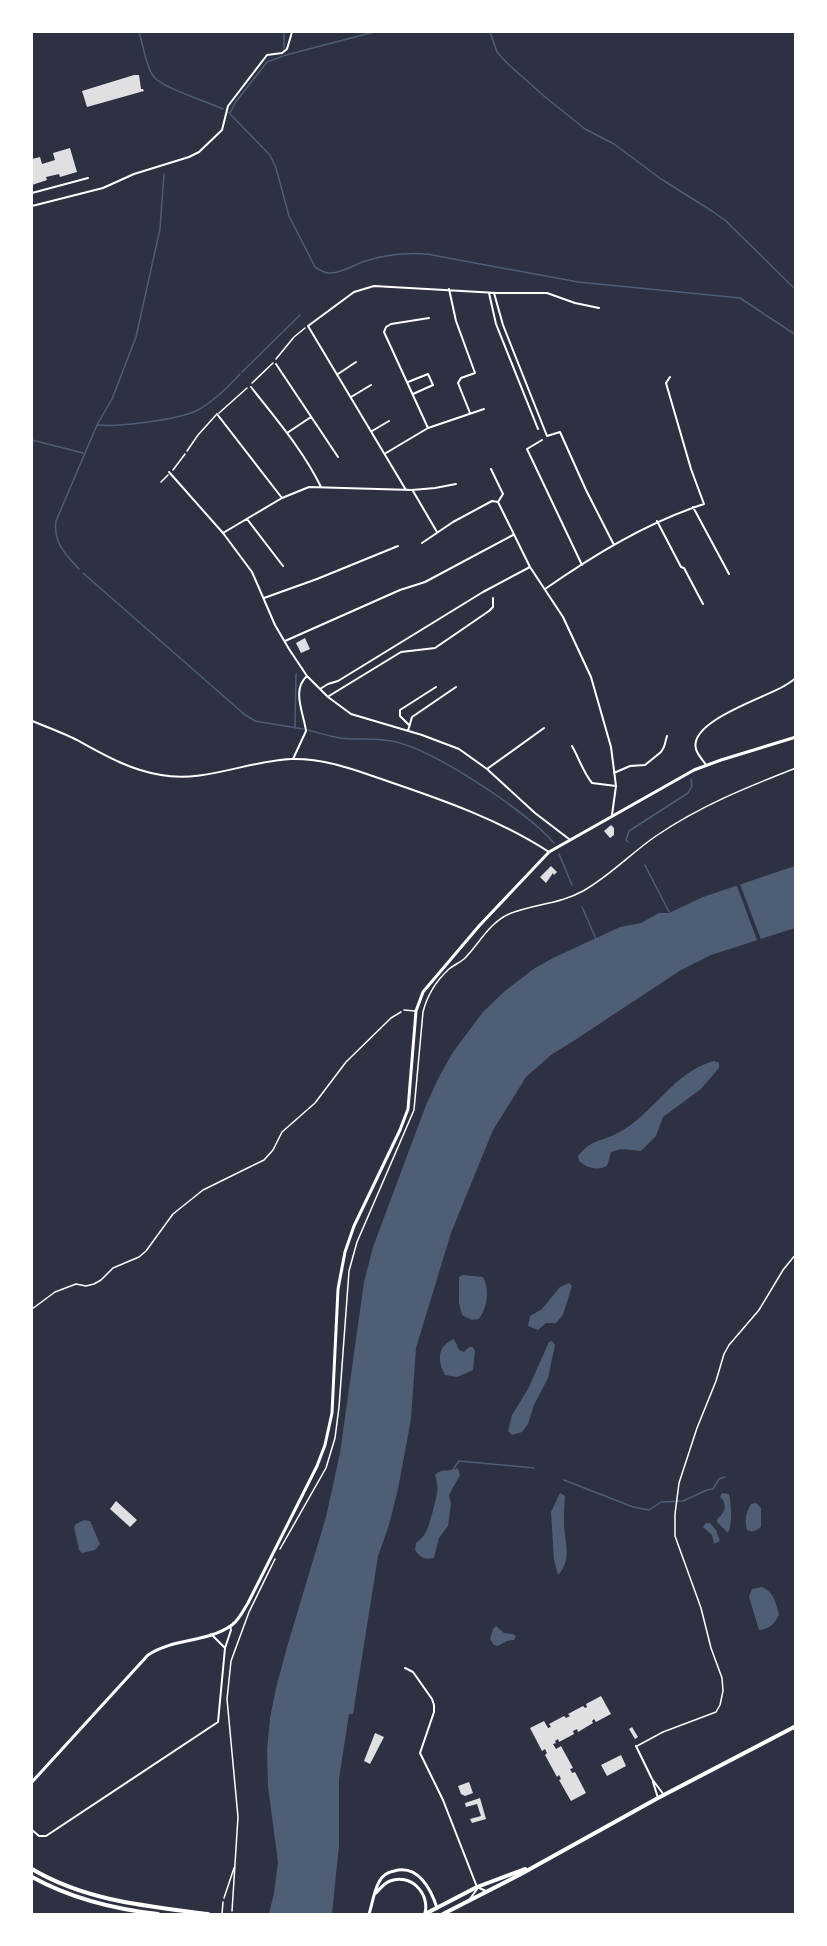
<svg xmlns="http://www.w3.org/2000/svg" width="827" height="1946" viewBox="0 0 827 1946" font-family="Arial,sans-serif">
  <style>
    .water { fill: #4f5d75 }
    .pier { fill: #2d3142 }
    .lines { fill: none; stroke-linecap: round; stroke-linejoin: round }
    .stream { stroke: #4f5d75; stroke-width: 1.5 }
    .building { fill: #e0e0e3 }
    .path { stroke: #fff; stroke-width: 1.5 }
    .service { stroke: #fff; stroke-width: 1.5 }
    .pedestrian { stroke: #fff; stroke-width: 2 }
    .minor { stroke: #fff; stroke-width: 2 }
    .tertiary { stroke: #fff; stroke-width: 3 }
    .secondary { stroke: #fff; stroke-width: 4 }
  </style>
  <rect width="100%" height="100%" fill="#2d3142"/>
  <!-- water -->
  <path class="water" d="M795,866V928L711,955L681,970L575,1040L551,1055L526,1077L493,1130L451,1233L416,1348L411,1419L398,1489L389,1525L378,1556L353,1714H349L339,1779V1845L332,1914H269L274,1893L278,1862L268,1787L267,1750L270,1718L276,1688L287,1647L326,1517L340,1453L364,1282L373,1247L426,1105L439,1077L453,1052L483,1012L506,990L535,968L553,958L620,927L641,923L659,913H669L703,897Z
    M714,1061L719,1063V1068L701,1089L663,1117L656,1136L641,1151L621,1149L611,1152L607,1166C597,1171 587,1168 579,1161L578,1156C592,1139 600,1142 618,1133C654,1114 673,1072 714,1061Z
    M463,1275L483,1277C490,1289 487,1308 479,1319L472,1320L462,1315L459,1303V1277Z
    M569,1283L572,1286L563,1315L556,1323H546L538,1330L528,1326L530,1316L542,1309L560,1287Z
    M454,1339L459,1350L464,1352L469,1347H473L475,1351L473,1370L457,1377L445,1375C437,1361 437,1346 454,1339Z
    M552,1341L555,1345L548,1378L534,1405L528,1424L522,1432L512,1435L508,1431L512,1415L528,1389L549,1342Z
    M458,1468L460,1475L449,1495L451,1504L448,1526L439,1538L434,1558C424,1560 421,1558 415,1550L416,1543C428,1534 428,1527 432,1514C436,1497 440,1492 435,1475C441,1468 450,1472 458,1468Z
    M560,1493L565,1496C564,1506 564,1516 564,1525C565,1543 572,1561 558,1575L554,1560L551,1512Z
    M722,1493L729,1494C731,1504 733,1524 728,1533L717,1522V1519C725,1513 728,1504 720,1497Z
    M756,1503L761,1508V1527C756,1531 753,1533 747,1530C744,1521 746,1512 751,1504Z
    M84,1520L90,1521L100,1544L95,1550L82,1553L79,1550L74,1527L76,1524Z
    M706,1523H710L716,1530L720,1541L714,1544L712,1535L703,1527Z
    M762,1587C774,1592 776,1603 779,1615C774,1624 770,1629 759,1630L749,1597L752,1589Z
    M496,1626L504,1633L513,1634L516,1636L514,1640L507,1641L498,1646L494,1645L490,1639L493,1629Z"/>
  <!-- pier -->
  <path class="pier" d="M739,882L762,942L758,943L736,883Z"/>
  <g class="lines">
    <!-- stream -->
    <path class="stream" d="M139,32C143,44 146,68 154,77C163,88 208,102 223,109
      M284,32V48
      M490,32L497,52L507,63L544,96L585,129L614,144L661,179L712,211L726,221L796,290
      M228,112L270,155L276,168L289,216L315,267C320,270 325,274 332,273C342,272 353,266 362,262C383,255 405,252 427,254L578,282L740,298L796,335
      M230,113L235,103L267,62L286,55L374,32
      M242,372L300,315
      M97,425C120,427 178,420 198,410C213,402 228,387 240,374
      M32,440L83,453
      M79,569C66,555 53,543 56,521L97,425L112,399L136,337L160,229L164,174
      M83,573L244,714L255,721L303,729
      M295,727L296,674
      M308,730C319,733 329,736 340,738C356,740 374,738 391,741C430,747 528,812 554,843
      M628,842L626,840L629,831L688,793L692,786L691,779
      M559,854L572,885
      M645,865L669,912
      M582,907L596,939
      M452,1471L459,1461L534,1468
      M564,1480L633,1507L649,1510L661,1502L683,1501L707,1490L713,1489L719,1479L725,1477"/>
  </g>
  <!-- building -->
  <path class="building" d="M134,75H139L141,89H143L144,91L87,107L82,91Z
    M70,148L77,172L60,177L59,174L46,177L47,180L32,185V159L40,157L42,164L55,160L53,153Z
    M305,638L310,649L301,653L296,643Z
    M611,825L614,828V835L610,838L604,831Z
    M551,866L557,872L554,875L553,873L546,883L540,877Z
    M116,1501L137,1520L130,1527L110,1509Z
    M601,1696L611,1714L596,1722L594,1719L592,1721L593,1723L578,1732L577,1729L573,1731L574,1734L559,1742L558,1739L555,1741L556,1743L553,1744L556,1749L561,1746L573,1768L570,1769L572,1773L575,1772L586,1793L571,1801L559,1780L561,1779L559,1775L557,1777L545,1755L547,1753L545,1749L542,1751L530,1728L544,1721L548,1728L551,1727L549,1724L564,1716L566,1718L570,1716L568,1714L583,1706L585,1708L587,1707L586,1704Z
    M632,1727L638,1737L635,1739L629,1729Z
    M375,1733L384,1737L370,1764L364,1761Z
    M621,1755L626,1766L607,1776L601,1765Z
    M469,1782L473,1793L465,1796L461,1794L458,1786Z
    M480,1798L486,1819L472,1823L470,1819L481,1816L477,1804L466,1807L465,1803Z"/>
  <g class="lines">
    <!-- path -->
    <path class="path" d="M276,359L294,337L305,328
      M252,383L273,363
      M219,413L247,388
      M173,470L185,454
      M161,482L168,475
      M32,1309L55,1292L76,1284L86,1286L94,1284L101,1280L113,1268L139,1257L146,1251L173,1214L203,1190L264,1160L273,1150L282,1132L315,1103L346,1062L391,1018L401,1012
      M280,1549L326,1468L335,1438L339,1407L349,1271L357,1242L414,1110L423,1012C427,996 437,980 449,969C454,965 459,963 464,959C479,944 489,923 509,914C533,904 560,904 583,891C610,876 631,853 656,836C700,806 747,787 796,768
      M224,1898L234,1868
      M232,1911L238,1817L227,1699L231,1661L249,1612L275,1559"/>
    <!-- service -->
    <path class="service" d="M187,451L198,435L216,415
      M404,1010L415,1011
      M637,1746L663,1732L716,1712L720,1705L723,1691L722,1678L711,1648L701,1608L675,1536V1514L679,1483L697,1428L716,1381L724,1354L729,1345L759,1310L783,1270L796,1254
      M222,1914L223,1902"/>
    <!-- pedestrian -->
    <path class="pedestrian" d="M32,193L88,178"/>
    <!-- minor -->
    <path class="minor" d="M32,206L103,188L134,174L189,157L199,152L222,130L228,106L267,55L282,53L287,49L292,32
      M449,289L456,321L475,373L461,378L458,383L470,413
      M489,293L496,324L538,429
      M494,293L503,325L547,436L560,432L586,490L614,545
      M276,364L338,457
      M338,374L356,362
      M408,382L428,374L433,385L413,394
      M251,387C276,419 303,450 321,487
      M351,397L371,385
      M217,414L282,498
      M428,428L384,332L386,327L391,324L429,318
      M372,431L389,421
      M287,433L311,417
      M542,440L527,449L582,565
      M386,453L428,428L484,409
      M491,469L503,494L498,502
      M169,472L223,533L252,572L275,625L289,649L307,676L328,697L351,714L422,735L459,749L487,769L535,813L569,839
      M406,490L308,326L354,292L374,286L497,293H547L575,303L599,308
      M413,491L437,532
      M693,507L729,574
      M247,519L283,566
      M657,521L681,567L684,568L703,604
      M223,533L282,498L309,487L412,490L435,488L456,484
      M422,543L453,522L492,501L498,502L530,567L563,617L591,677L611,747L616,786L612,815
      M545,589C594,555 646,523 704,504L691,469L666,383L670,377
      M264,598L317,579L398,546
      M285,641L400,590L425,582L513,535
      M320,689L328,684L338,681L483,592L530,567
      M329,696L401,652L435,648L489,611L493,607V598
      M32,721C47,727 63,733 77,740C104,755 130,770 161,775C204,783 247,761 291,759C325,758 355,770 387,781C443,800 500,820 549,852
      M409,725L400,716V710L436,687
      M408,731L412,717L456,687
      M572,746C579,758 583,772 592,783L616,786
      M293,759L306,731C304,714 291,690 307,676
      M706,765C703,760 697,754 696,749C688,721 767,697 784,686C788,684 792,681 796,678
      M487,769L544,728
      M614,773L630,766L645,765L661,752L664,747L667,736
      M211,1634L224,1647
      M405,1668L413,1672L432,1699L434,1705V1712L420,1753L443,1800L477,1887L486,1891
      M636,1746L652,1779L664,1795
      M653,1782L658,1798
      M32,1830L39,1836H46L218,1722L225,1648L231,1630L230,1626
      M470,1899L477,1889"/>
    <!-- tertiary -->
    <path class="tertiary" d="M32,1782L148,1655C173,1638 207,1643 232,1625C239,1620 243,1611 248,1603L317,1466L325,1445L332,1413L338,1289L345,1252L354,1226L400,1130L408,1109L416,1011L423,992L479,926L549,852L694,770L721,760L796,737
      M376,1893C380,1889 384,1883 390,1881C410,1873 430,1893 425,1913
      M369,1914C372,1905 374,1891 379,1882C382,1876 388,1872 394,1871C418,1864 431,1889 437,1908"/>
    <!-- secondary -->
    <path class="secondary" d="M32,1869C86,1901 146,1906 208,1914
      M32,1877C72,1899 113,1909 158,1914
      M425,1914L477,1887L525,1869
      M443,1914L521,1874L658,1798L796,1726"/>
  </g>
  <!-- border -->
  <rect width="827" height="1946" fill="none" stroke="#ffffff" stroke-width="66"/>
</svg>
